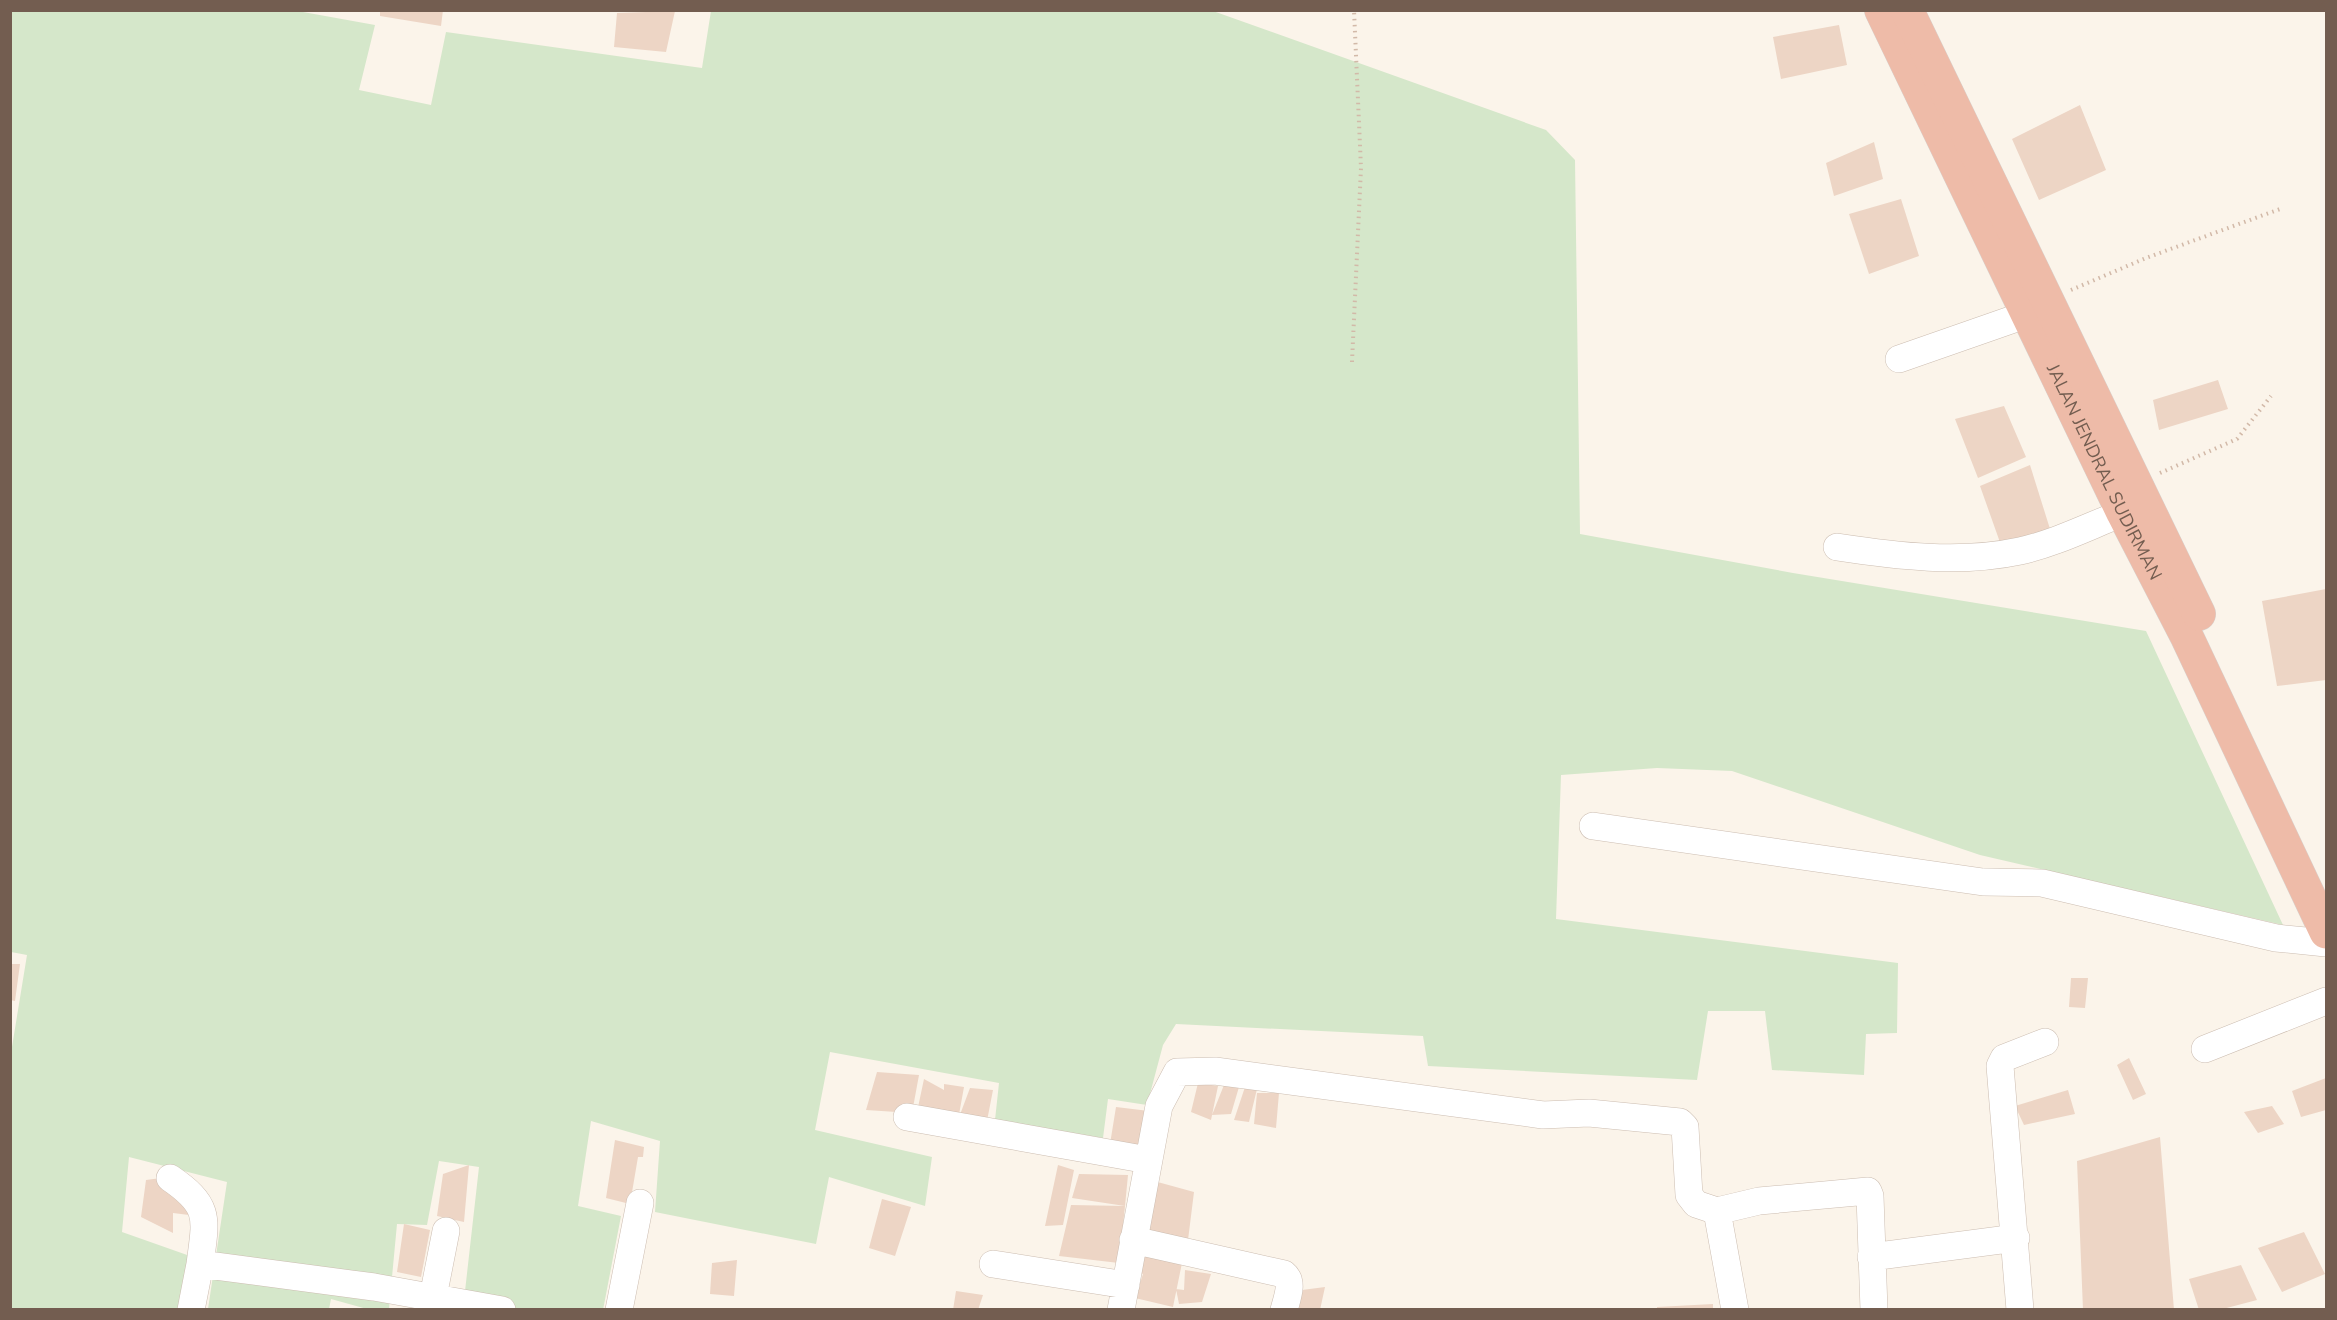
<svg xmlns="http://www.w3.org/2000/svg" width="2337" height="1320" viewBox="0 0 2337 1320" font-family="'Nunito Sans',sans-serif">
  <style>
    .green { fill: #d5e7ca }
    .building { fill: #edd5c5 }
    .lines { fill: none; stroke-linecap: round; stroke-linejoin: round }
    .minor-casing { stroke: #ccbdb1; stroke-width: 28 }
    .highway-casing { stroke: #d8d2ce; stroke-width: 34 }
    .path { stroke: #d2b9a8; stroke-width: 4; stroke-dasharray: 1.5 4.5; stroke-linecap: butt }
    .minor { stroke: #fff; stroke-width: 27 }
    .highway { stroke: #eebba8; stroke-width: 33 }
    .labels { text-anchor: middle; stroke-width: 4.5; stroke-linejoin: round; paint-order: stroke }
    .street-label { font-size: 18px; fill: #735d50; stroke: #fdf8f1 }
  </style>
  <rect width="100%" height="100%" fill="#fbf4ea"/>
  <!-- green -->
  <path class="green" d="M11,10H292L375,25L359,90L431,105L446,32L702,68L711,11H1213L1546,130L1575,160L1580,534L1793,573L2146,631L2283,925L1980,855L1732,771L1657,768L1561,775L1556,919L1898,963L1897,1033L1866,1034L1864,1075L1772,1070L1765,1011H1708L1697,1080L1428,1066L1423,1036L1176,1024L1163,1045L1147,1105L1108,1099L1103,1138L995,1120L999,1083L830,1052L815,1130L932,1157L925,1206L829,1177L816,1244L655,1212L660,1141L591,1121L578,1206L621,1216L603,1310L463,1309L479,1167L439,1161L427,1225L397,1224L389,1309H367L331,1299L329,1309H208L227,1182L129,1157L122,1232L190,1256L179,1309H11V1053L27,955L11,952Z"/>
  <!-- building -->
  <path class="building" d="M380,10H443L441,26L380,16Z
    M675,11L666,52L614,47L617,13Z
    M1839,25L1847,65L1781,79L1773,37Z
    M2080,105L2106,170L2039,200L2012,139Z
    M1874,142L1883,179L1834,196L1826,163Z
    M1901,199L1919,256L1869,274L1849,214Z
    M2218,380L2228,409L2159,430L2153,400Z
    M2004,406L2026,457L1978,478L1955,419Z
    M2030,465L2050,529L2002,548L1980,486Z
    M2326,589V680L2277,686L2262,601Z
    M10,964H20L15,1001L10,1000Z
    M2071,978H2088L2085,1008L2069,1007Z
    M2129,1058L2146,1094L2133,1100L2117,1065Z
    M877,1072L919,1075L912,1113L866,1110Z
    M2326,1078V1110L2301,1117L2292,1091Z
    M924,1079L944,1090V1084L964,1087L958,1120L917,1112Z
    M1198,1083L1218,1086L1211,1120L1191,1112Z
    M1224,1085L1239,1087L1231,1114L1212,1115Z
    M1245,1087L1257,1089L1249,1122L1234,1120Z
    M970,1088L993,1090L986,1126L958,1120Z
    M2068,1090L2075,1114L2024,1125L2015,1106Z
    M1257,1093H1279L1276,1128L1254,1124Z
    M2272,1106L2284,1124L2258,1133L2244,1112Z
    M1116,1107L1149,1111L1141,1149L1110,1144Z
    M2160,1137L2174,1310H2083L2077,1161Z
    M615,1140L644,1147L643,1157H638L630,1204L606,1198Z
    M469,1165L464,1222L437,1216L443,1174Z
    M1058,1165L1074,1170L1063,1225L1045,1226Z
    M1079,1174L1128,1175L1125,1206L1072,1198Z
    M161,1178L191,1199L189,1215L173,1213V1233L141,1217L146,1180Z
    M1154,1181L1194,1192L1188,1240L1145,1231Z
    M882,1199L911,1207L895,1256L869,1248Z
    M1071,1205L1125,1206L1119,1263L1059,1256Z
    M404,1224L430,1230L421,1277L397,1272Z
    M2304,1232L2325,1274L2282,1292L2258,1248Z
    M1137,1253L1183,1258L1173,1307L1135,1298L1143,1274L1132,1270Z
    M737,1260L734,1296L710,1294L712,1263Z
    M2241,1265L2257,1300L2219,1310H2199L2189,1279Z
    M1185,1270L1211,1274L1202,1302L1179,1304L1176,1289L1184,1290Z
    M1325,1287L1320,1310H1295L1302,1290Z
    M956,1291L983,1295L978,1310H953Z
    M1713,1304V1310H1657V1307Z"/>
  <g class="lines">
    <defs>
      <path id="minor" d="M1899,359L2028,314
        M1837,547C1897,556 1959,564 2020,551C2056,543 2089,526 2123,513
        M1593,826L1983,882L2042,883L2276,938L2326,943
        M2205,1049L2326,1001
        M907,1117L1148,1160
        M170,1178C211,1206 206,1218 200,1264
        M1717,1211L1759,1201L1868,1191L1870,1196L1874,1310
        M1133,1240L1284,1274C1294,1282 1287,1298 1284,1310
        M1871,1257L2016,1238
        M993,1264L1126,1285
        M433,1297L446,1231
        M191,1310L200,1264L374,1287L502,1310
        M619,1310L640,1203
        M1121,1310L1159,1106L1177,1072L1215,1071L1543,1115L1589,1113L1680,1122L1685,1127L1689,1195L1696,1204L1717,1211L1735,1310
        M2020,1310L2000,1066L2004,1058L2045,1042"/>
      <g id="highway">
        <path id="s1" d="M1881,10L2123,513L2187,637L2326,932"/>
        <path d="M1907,10L2199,614"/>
      </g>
    </defs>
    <!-- minor casing -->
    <use href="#minor" class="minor-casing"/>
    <!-- highway casing -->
    <use href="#highway" class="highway-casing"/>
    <!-- path -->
    <path class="path" d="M2071,290L2146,258L2280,209
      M1352,362L1361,168L1354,10
      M2160,473L2237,439L2271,396"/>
    <!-- minor -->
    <use href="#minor" class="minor"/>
    <!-- highway -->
    <use href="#highway" class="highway"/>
  </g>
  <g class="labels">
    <!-- street labels -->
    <g class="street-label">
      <text dy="6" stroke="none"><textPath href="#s1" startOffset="513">JALAN JENDRAL SUDIRMAN</textPath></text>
    </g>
  </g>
  <!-- border -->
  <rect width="2337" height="1320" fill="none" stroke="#735d50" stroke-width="24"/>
</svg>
